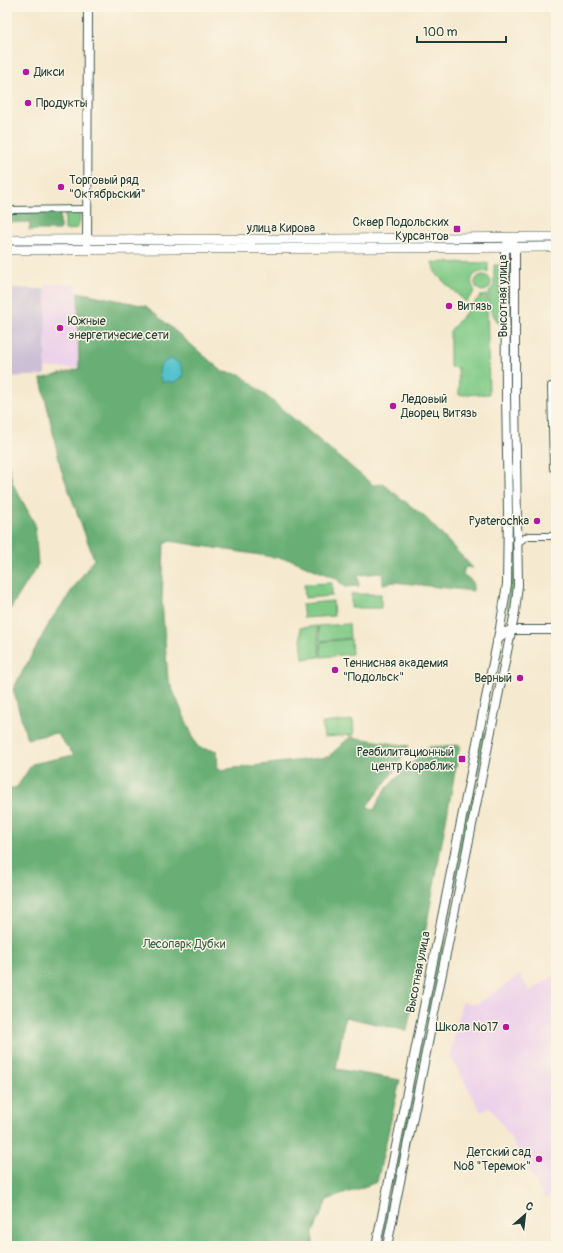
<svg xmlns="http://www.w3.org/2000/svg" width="563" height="1253" viewBox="0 0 563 1253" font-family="Pangolin,sans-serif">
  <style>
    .built { fill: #ecd1ea }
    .industrial { fill: #cbbfd5 }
    .green { fill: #81ca87; stroke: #50845e }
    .forest { fill: #68ae74; stroke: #447654 }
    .water { fill: #54c2cc; stroke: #3a8080 }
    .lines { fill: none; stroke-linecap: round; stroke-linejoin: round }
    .street-casing { stroke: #3f574b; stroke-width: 8 }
    .secondary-casing { stroke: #3f574b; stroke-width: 10 }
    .primary-casing { stroke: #3f574b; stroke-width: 10 }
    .street { stroke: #fff; stroke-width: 6 }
    .secondary { stroke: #fff; stroke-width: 8 }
    .primary { stroke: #fff; stroke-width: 9 }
    .poi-dot { fill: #b5179e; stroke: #fcf5e5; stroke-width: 1.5 }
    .labels { text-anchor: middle; stroke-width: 3; stroke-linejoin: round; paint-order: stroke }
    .poi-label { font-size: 12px; fill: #1f3d34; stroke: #fcf5e5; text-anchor: start }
    .street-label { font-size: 12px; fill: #1f3d34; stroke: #fcf5e5 }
    .park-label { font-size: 12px; fill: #386049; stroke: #fcf5e5 }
  </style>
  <rect width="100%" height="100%" fill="#fcf5e5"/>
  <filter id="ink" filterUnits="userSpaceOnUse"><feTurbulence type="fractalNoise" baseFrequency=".025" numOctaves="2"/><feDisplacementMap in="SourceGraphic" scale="8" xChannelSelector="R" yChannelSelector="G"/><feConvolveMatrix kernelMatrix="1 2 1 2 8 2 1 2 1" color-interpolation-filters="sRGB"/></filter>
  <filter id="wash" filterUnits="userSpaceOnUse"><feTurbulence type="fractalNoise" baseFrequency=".012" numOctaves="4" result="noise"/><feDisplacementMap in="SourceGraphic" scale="16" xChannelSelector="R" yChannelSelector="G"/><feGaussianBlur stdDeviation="0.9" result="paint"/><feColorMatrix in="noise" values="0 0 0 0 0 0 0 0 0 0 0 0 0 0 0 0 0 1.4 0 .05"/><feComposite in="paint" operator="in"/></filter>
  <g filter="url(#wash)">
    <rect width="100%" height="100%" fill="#f5e9cf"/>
    <!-- built -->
    <path class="built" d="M46,284H77L78,368H45Z
      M556,974V1191L545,1199L504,1127L489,1107L481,1112L450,1056L462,1002L477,1004L520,975L530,991Z"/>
    <!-- industrial -->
    <path class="industrial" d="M7,288L46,289L45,375L7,377Z"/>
    <!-- green -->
    <path class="green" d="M65,211H80C80,225 81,230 65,230Z
      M432,262L488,263V272C474,270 467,279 475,291L466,302L447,285L435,272Z
      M494,265H499V324L489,308V292L494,286Z
      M475 283a8 8 0 1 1 16 0a8 8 0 1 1-16 0Z
      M487,295L489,394L459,395L458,368L450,367V331L480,296Z
      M513,521H515L514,582L511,609H507L511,522Z
      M332,583V596L305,598L304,584Z
      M351,594H381V608H351Z
      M333,601L334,616L304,618L302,604Z
      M349,624L350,638L320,641L318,626Z
      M317,626L320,657L303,659L300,628Z
      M351,639L352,654L321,657L320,642Z
      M353,720L354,735L324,737L322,723Z
      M482,732L486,733L446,931L442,930Z
      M441,935L445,936L425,1035L421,1034Z
      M421,1038L425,1039L383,1246H379Z"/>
    <!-- forest -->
    <path class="forest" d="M60,211V230H29L30,222L7,223V213Z
      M78,292L146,306L223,372L240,374L373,485L383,484L426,518L473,568L465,567L463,574L473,582V591L394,582L383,584L382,573L358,575L359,586L344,587L337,579L292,560L170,541L164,544L162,601L168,679L196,744L200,748L217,751L218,770L328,757L350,737L409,746L394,771L367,806L374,810L384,791L400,774L429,747L460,745L407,1031L345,1017L336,1069L400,1080L377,1182L327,1200L313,1233V1246H7V790L17,787L32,764L74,755L56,733L27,739L13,689L51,620L94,559L61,469L41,379L79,369Z
      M7,459L13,484L35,524L38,565L7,614Z"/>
    <!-- water -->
    <path class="water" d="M171,359C181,362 183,367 183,377L172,383L169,381L162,382L159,374L160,366L166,361Z"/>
  </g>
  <g filter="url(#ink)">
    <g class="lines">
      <defs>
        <path id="street" d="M7,210L87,209
          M551,386L553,468H556
          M517,543L528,536H556"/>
        <path id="secondary" d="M87,249L88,7
          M497,641L505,632L511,630H556
          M376,1246L500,628L507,584L508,512L506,395L505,247L508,243
          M387,1246L515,612L518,585L515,395V247L513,242"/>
        <path id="primary" d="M7,240L336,239L556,237
          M7,250L556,247"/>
      </defs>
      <!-- street casing -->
      <use href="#street" class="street-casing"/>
      <!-- secondary casing -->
      <use href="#secondary" class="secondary-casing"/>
      <!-- primary casing -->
      <use href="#primary" class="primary-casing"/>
      <!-- street -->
      <use href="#street" class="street"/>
      <!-- secondary -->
      <use href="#secondary" class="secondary"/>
      <!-- primary -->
      <use href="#primary" class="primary"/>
    </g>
  </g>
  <!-- markers -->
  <g class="poi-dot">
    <circle cx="26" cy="72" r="4"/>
    <circle cx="28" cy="103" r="4"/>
    <circle cx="61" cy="187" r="4"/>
    <rect x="453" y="225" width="8" height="8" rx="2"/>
    <circle cx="449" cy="306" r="4"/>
    <circle cx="60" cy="328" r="4"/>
    <circle cx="393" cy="406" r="4"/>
    <circle cx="537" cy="521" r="4"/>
    <circle cx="335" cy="670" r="4"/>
    <circle cx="520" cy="678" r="4"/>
    <rect x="458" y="755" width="8" height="8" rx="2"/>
    <circle cx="506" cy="1027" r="4"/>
    <circle cx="539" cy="1159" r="4"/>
  </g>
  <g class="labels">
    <!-- poi labels -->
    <g class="poi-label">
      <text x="34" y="76">Дикси</text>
      <text x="36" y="107">Продукты</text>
      <text x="69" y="184">Торговый ряд<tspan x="69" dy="14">"Октябрьский"</tspan></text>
      <text x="449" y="226" text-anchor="end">Сквер Подольских<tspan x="449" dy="14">Курсантов</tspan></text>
      <text x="457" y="310">Витязь</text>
      <text x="68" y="325">Южные<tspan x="68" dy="14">энергетичесие сети</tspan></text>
      <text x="401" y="403">Ледовый<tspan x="401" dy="14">Дворец Витязь</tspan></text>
      <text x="529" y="525" text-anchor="end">Pyaterochka</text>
      <text x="343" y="667">Теннисная академия<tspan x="343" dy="14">"Подольск"</tspan></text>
      <text x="512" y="682" text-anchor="end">Верный</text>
      <text x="454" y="756" text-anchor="end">Реабилитационный<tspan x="454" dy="14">центр Кораблик</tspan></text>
      <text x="498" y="1031" text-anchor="end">Школа №17</text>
      <text x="531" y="1156" text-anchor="end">Детский сад<tspan x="531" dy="14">№8 "Теремок"</tspan></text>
    </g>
    <!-- street labels -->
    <g class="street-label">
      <text x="281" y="232">улица Кирова</text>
      <text transform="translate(503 296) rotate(-90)" y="4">Высотная улица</text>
      <text transform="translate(418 972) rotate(-79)" y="4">Высотная улица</text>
    </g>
    <!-- park labels -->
    <g class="park-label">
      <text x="184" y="948">Лесопарк Дубки</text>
    </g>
  </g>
  <!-- margin -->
  <rect width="563" height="1253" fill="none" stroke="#fcf5e5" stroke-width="24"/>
  <!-- north arrow -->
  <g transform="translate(525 1215) rotate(28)" stroke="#fcf5e5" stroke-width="3" paint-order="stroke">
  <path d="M0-3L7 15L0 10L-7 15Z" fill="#1f3d34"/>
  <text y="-6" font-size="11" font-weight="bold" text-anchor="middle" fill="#1f3d34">С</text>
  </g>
  <!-- scale -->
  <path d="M417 36v6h89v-6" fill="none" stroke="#1f3d34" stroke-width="2"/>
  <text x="423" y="36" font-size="12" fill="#1f3d34" stroke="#fcf5e5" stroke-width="3" paint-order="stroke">100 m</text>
</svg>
